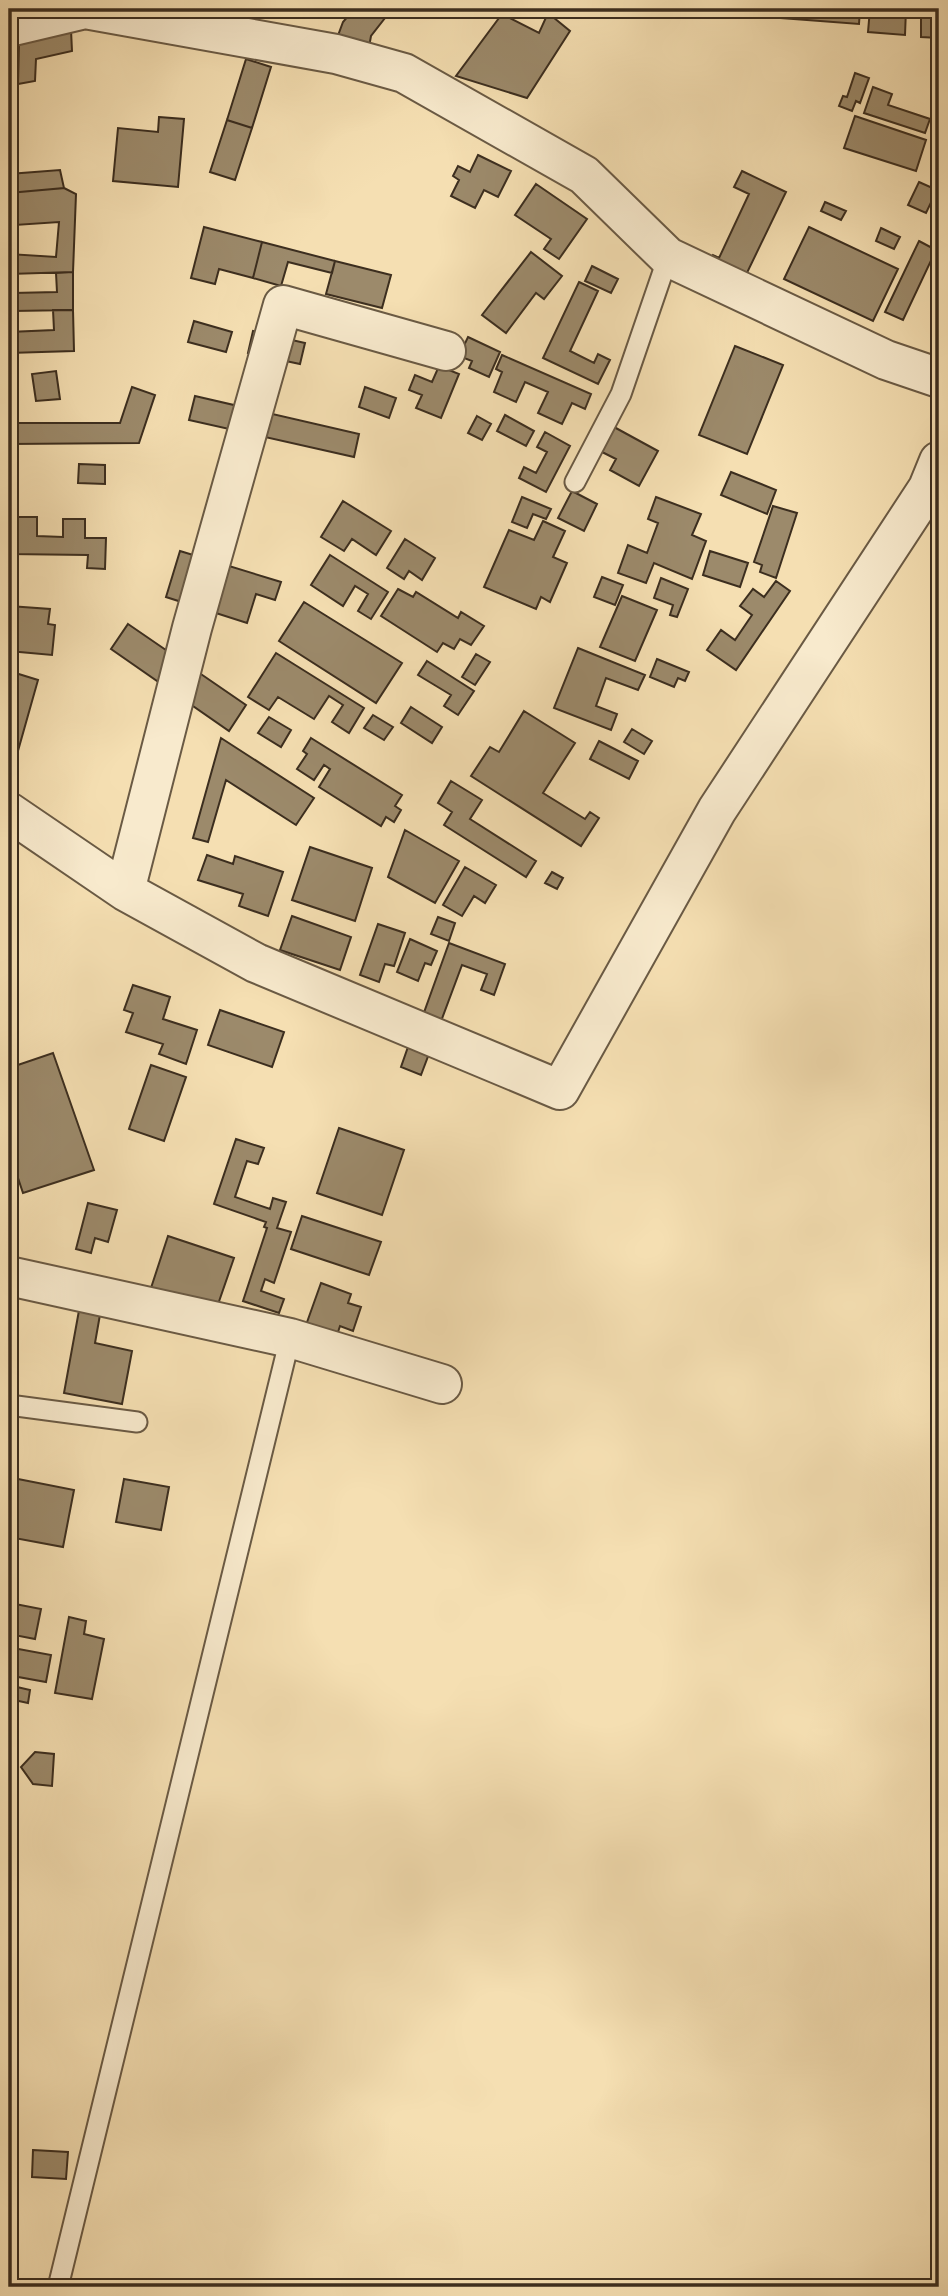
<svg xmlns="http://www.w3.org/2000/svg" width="948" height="2296" viewBox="0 0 948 2296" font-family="Alegreya,serif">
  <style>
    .building { fill: #9c8a6b; stroke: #3c2e1f; stroke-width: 2 }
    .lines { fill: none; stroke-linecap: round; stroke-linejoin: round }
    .lane-casing { stroke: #6a5a44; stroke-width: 23 }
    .street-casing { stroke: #6a5a44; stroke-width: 42 }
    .lane { stroke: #f8eacd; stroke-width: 19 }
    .street { stroke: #f8eacd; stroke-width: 38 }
  </style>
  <rect width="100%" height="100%" fill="#f5dfb2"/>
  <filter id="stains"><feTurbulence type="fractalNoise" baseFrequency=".00286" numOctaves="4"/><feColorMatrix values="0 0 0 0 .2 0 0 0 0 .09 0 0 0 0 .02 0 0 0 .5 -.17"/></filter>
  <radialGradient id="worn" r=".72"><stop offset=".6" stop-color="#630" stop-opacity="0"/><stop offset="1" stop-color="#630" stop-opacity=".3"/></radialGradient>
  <!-- building -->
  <path class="building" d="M354,9H392L371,36L367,58L333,49L343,22Z
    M769,9H860L859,24L768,17Z
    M870,9H906L905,35L868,32Z
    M548,13L570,31L527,98L456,76L502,14L539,33Z
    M921,13H939V38L921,37Z
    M71,30L72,51L36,59L35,81L18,84L19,44Z
    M246,59L271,67L252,128L227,120Z
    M855,73L869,78L860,103L856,101L852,111L839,106L843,96L847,97Z
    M873,87L892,94L888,105L930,119L925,133L864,113Z
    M855,116L926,140L916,171L844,148Z
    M159,117L184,119L178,187L113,181L118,128L158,132Z
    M227,120L252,128L235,180L210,172Z
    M478,155L511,171L498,197L484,190L475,208L451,196L459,180L453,176L458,166L470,172Z
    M60,170L64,188L9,193V174Z
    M742,171L786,192L744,279L710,262L713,255L719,258L749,194L734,187Z
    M919,182L937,190L926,213L908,205Z
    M536,184L587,219L559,259L544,249L551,239L515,215Z
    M64,188L76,194L73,272L9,274V254L56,257L59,222L15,225L13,212L9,213V193Z
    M825,202L846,211L841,220L821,211Z
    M204,227L262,242L253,278L219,269L215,284L191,278Z
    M809,227L898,269L873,321L784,279Z
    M881,228L900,237L894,249L876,241Z
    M919,241L936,250L903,320L885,312Z
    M262,242L335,261L332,273L288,262L281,286L253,278Z
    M531,252L562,276L544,299L536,293L506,333L482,315Z
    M335,261L391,275L382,308L326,294Z
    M592,266L618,279L611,293L585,281Z
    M73,272V310L13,311V293L57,292L56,273Z
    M579,282L598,291L570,351L594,363L598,354L610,360L598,384L543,358Z
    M53,310H73L74,351L9,353V332L54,330Z
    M194,321L232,332L226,352L188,342Z
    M253,331L305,343L300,364L248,353Z
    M468,337L500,352L489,377L469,368L472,361L459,356Z
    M735,346L783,365L747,454L699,435Z
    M502,355L591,394L585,409L572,403L562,424L538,413L548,392L525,382L516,402L494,392L502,372L496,369Z
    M9,357H17L18,412H9Z
    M439,366L459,374L441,418L416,408L422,395L409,390L415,375L432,382Z
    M56,371L60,399L36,401L32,374Z
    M132,387L155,395L139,443L9,444V423H120Z
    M365,387L396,398L389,418L359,407Z
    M195,396L359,434L354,457L189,420Z
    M505,415L534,431L526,446L497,431Z
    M477,416L491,424L482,440L468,433Z
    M614,427L658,451L639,486L610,470L616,459L600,451Z
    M545,432L570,446L546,492L519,478L524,467L536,473L547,452L537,447Z
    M79,464L105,465V484L78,483Z
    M731,472L776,490L767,514L721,495Z
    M572,491L597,504L584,531L558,518Z
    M522,497L551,509L546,519L533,514L527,528L512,522Z
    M656,497L701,514L692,535L706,541L692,579L654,563L646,583L618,573L628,545L647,553L658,523L648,519Z
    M343,501L391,531L376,555L352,539L344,551L321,537Z
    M773,506L797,513L776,578L760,572L762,565L754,562Z
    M9,517H37V536L63,537V519H85V538H106L105,569L87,568L88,555L9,554Z
    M543,521L565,531L553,557L567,563L550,602L541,597L536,609L484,587L509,530L534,540Z
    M405,539L435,558L422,580L409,571L404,579L387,568Z
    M180,551L281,582L275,600L256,594L247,623L166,597Z
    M710,551L748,563L740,587L703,575Z
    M330,555L388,592L371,619L358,611L368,594L355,586L343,606L311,585Z
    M602,577L623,585L615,605L594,597Z
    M661,578L688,589L677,617L670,615L673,605L654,598Z
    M776,581L790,591L736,670L707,650L721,630L735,640L752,615L740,606L753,589L764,597Z
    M398,589L413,597L416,592L458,618L461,612L484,626L471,645L460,639L454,649L443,643L437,652L381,616Z
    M622,596L657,610L635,661L600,647Z
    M304,602L402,663L376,703L279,641Z
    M9,606L50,609L48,624L55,625L52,655L9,651Z
    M128,624L246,705L229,731L111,649Z
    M578,648L645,675L638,690L606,678L596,706L617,714L611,730L554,708Z
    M276,653L364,708L349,733L332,722L343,705L329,696L314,719L278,697L269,710L248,697Z
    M476,654L490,662L475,685L462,677Z
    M657,659L689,672L685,681L678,678L674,687L650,677Z
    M427,661L474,691L458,715L444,706L451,695L418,675Z
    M9,671L38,680L14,765L9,763Z
    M411,707L442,727L432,743L401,723Z
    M524,711L575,743L543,793L585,819L590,812L599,818L581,846L471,776L490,747L499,752Z
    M373,715L393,727L384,740L364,728Z
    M269,717L291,730L281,747L258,733Z
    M632,729L652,741L644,754L624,742Z
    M221,738L314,798L296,825L226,780L208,842L193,838Z
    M311,738L402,795L395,806L401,810L394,822L386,817L381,826L319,787L330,769L324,765L314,780L297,769L307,754L303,751Z
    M599,741L638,761L629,779L590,759Z
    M451,781L482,800L470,819L536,861L526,877L444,825L452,812L438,803Z
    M405,830L459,861L435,903L388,877Z
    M310,847L372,868L355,921L292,900Z
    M207,855L233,864L235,856L283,872L268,916L239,906L243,894L198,880Z
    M465,867L496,885L485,903L474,896L462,916L443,905Z
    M552,872L563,878L557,889L545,883Z
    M292,916L351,937L340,970L280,950Z
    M438,917L455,923L449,941L431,934Z
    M378,924L405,933L394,966L385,964L379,982L360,975Z
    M410,939L437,951L431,965L425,963L418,981L397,972Z
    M449,943L505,964L494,995L481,990L487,974L462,965L440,1024L422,1018Z
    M133,985L170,997L163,1019L197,1030L186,1064L159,1054L163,1044L126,1032L133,1013L124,1010Z
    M220,1010L284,1032L272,1067L208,1045Z
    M409,1044L430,1051L421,1075L401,1067Z
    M53,1053L94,1170L23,1193L9,1151V1068Z
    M151,1065L186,1077L164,1141L129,1129Z
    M339,1128L404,1150L382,1215L317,1193Z
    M236,1139L264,1148L258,1164L247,1161L235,1197L270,1209L273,1198L286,1202L277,1228L291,1232L274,1283L265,1279L261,1291L284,1299L279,1313L243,1301L267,1228L264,1227L266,1222L214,1204Z
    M88,1203L117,1210L108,1242L95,1238L91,1253L76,1249Z
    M302,1216L381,1242L369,1275L291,1249Z
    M168,1236L234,1258L215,1313L150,1291Z
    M321,1283L351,1294L348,1303L361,1307L353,1331L340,1326L337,1335L306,1325Z
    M80,1305L101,1309L95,1343L132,1351L122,1404L64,1393Z
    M18,1479L74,1490L63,1547L9,1537Z
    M124,1479L169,1487L161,1530L116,1522Z
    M10,1603L41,1609L35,1639L9,1634Z
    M69,1617L86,1621L84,1634L104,1639L92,1699L55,1693Z
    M13,1648L51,1655L46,1682L18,1677L14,1700L9,1699V1670Z
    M17,1687L30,1690L28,1703L14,1700Z
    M35,1752L54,1754L52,1786L33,1784L21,1767Z
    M33,2150L68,2152L66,2179L32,2177Z"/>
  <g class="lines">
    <defs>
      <path id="lane" d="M575,482L621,394L668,257
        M9,1405L137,1422
        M58,2287L290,1338"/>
      <path id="street" d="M9,27L85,9L336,54L404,73L584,175L668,257L886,360L939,378
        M9,812L125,891L256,963L560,1090L717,810L928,488L939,461
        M125,891L192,628L283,305L446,351
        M9,1276L290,1338L442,1384"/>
    </defs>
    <!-- lane casing -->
    <use href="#lane" class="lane-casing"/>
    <!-- street casing -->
    <use href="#street" class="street-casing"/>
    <!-- lane -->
    <use href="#lane" class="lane"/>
    <!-- street -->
    <use href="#street" class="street"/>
  </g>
  <!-- margin -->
  <rect width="948" height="2296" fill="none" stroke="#f5dfb2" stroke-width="35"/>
  <rect x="10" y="10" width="927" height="2275" fill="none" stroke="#3c2e1f" stroke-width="3.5"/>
  <rect x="18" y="18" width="913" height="2261" fill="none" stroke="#3c2e1f" stroke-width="2"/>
  <rect width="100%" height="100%" filter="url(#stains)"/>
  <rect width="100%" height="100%" fill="url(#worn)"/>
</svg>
